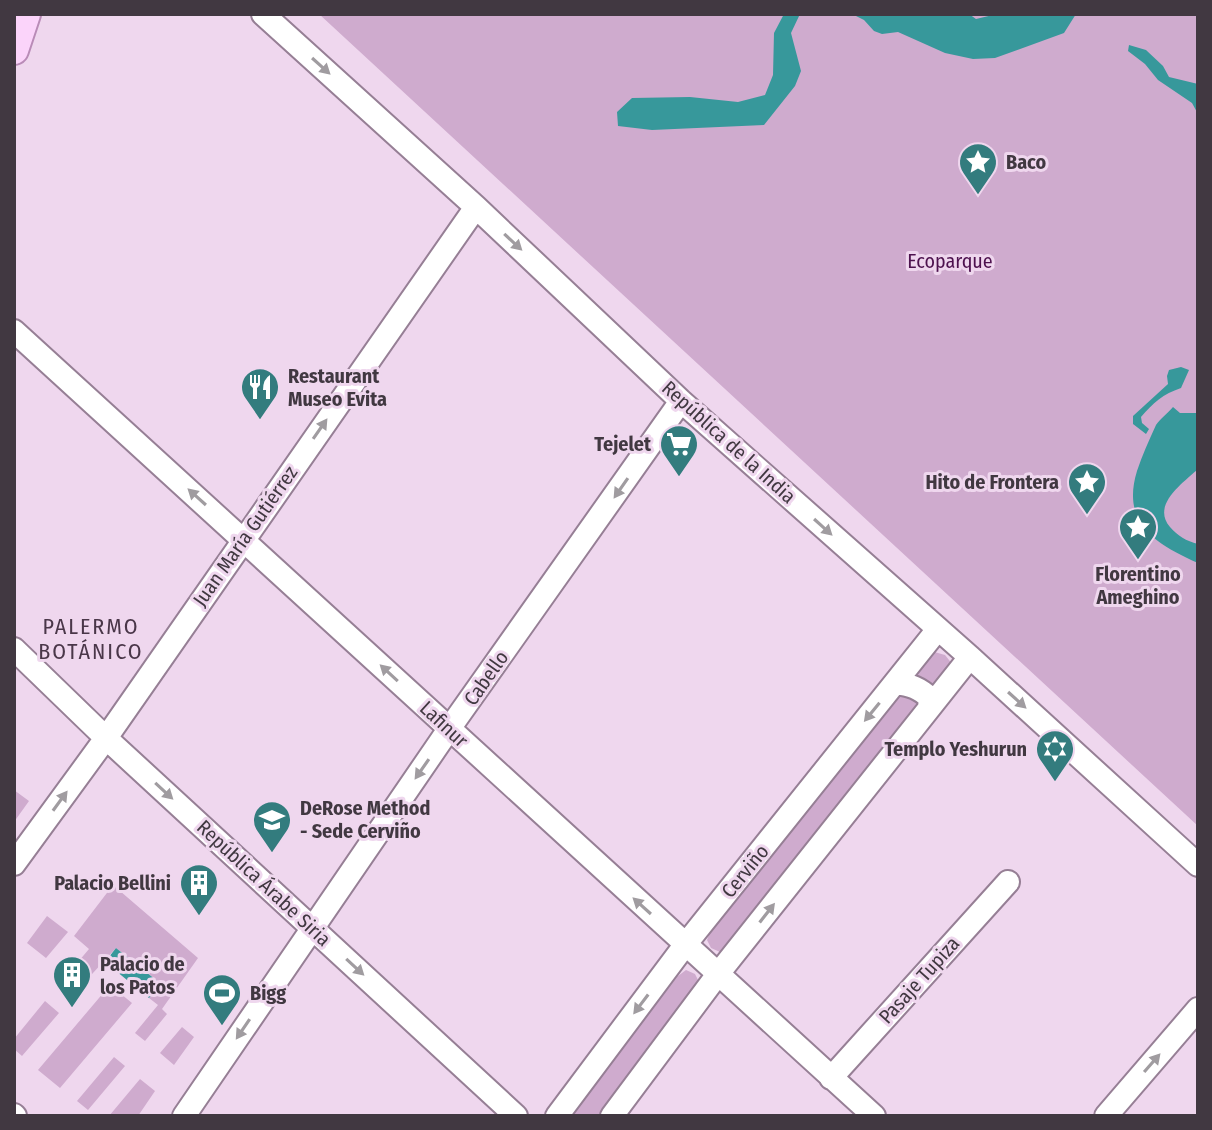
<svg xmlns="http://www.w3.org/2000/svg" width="1212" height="1130" viewBox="0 0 1212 1130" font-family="'Fira Sans Condensed',sans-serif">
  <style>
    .green { fill: #cfabce }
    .water { fill: #37989b }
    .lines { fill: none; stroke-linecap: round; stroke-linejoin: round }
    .minor-casing { stroke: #967f95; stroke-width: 26 }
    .major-casing { stroke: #b98bb7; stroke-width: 32 }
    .minor { stroke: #fff; stroke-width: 22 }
    .major { stroke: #fbd4fa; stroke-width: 28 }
    .oneway { fill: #a09ca0 }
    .labels { text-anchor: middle; stroke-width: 6; stroke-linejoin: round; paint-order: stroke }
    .poi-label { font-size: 20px; font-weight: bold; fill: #413841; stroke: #efd7ee; text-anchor: start }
    .park-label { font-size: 20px; fill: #4e124f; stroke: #efd7ee }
    .street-label { font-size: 20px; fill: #413841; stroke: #efd7ee }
    .neighbourhood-label { font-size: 22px; letter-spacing: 2px; fill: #4a3749; stroke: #efd7ee }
  </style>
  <rect width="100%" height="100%" fill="#efd7ee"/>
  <!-- green -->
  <path class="green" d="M319,14H1198V826Z
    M931,651L945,655L953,665L731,948L720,952L711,948L707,940L710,932Z
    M14,790L29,801L14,822Z
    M113,885L198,958L162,1009L167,1014L145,1041L135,1033L158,1005L149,998L160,983L116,948L81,986L67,975L89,949L74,936Z
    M47,916L68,932L46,958L27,943Z
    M686,970L695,974L699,982L604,1116H569L678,976Z
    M110,985L132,1003L60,1088L38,1070Z
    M45,1001L59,1013L22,1056L14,1049V1039Z
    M182,1027L194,1037L174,1065L160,1053Z
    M114,1057L125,1066L88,1110L77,1101Z
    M140,1079L155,1091L138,1116H109Z"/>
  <!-- water -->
  <path class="water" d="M784,14H800L791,33L801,71L795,86L764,125L652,130L618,126L617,112L632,98L690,97L738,102L765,95L773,75L774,33Z
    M852,14H969L976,19L997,14H1076L1064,33L995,58L973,59L945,53L898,32L882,34L874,31L864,20Z
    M1129,45L1146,50L1163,66L1169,77L1198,84V114L1192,103L1158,80L1145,64L1128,51Z
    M1181,367L1189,370L1181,388C1163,394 1153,403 1141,417L1142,423L1149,429L1146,434L1133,424V416L1168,384L1167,376L1169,370Z
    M1173,407L1180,413H1198V469C1183,483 1151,505 1170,527C1178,536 1186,541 1198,544V563C1155,544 1121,523 1137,471C1142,456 1149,440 1156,425C1160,419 1168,413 1173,407Z
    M116,948L161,984L149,998L105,962Z"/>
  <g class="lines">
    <defs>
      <path id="minor" d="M263,14L476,207L681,401L970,657L1198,865
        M14,331L874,1116
        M14,649L106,738L516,1116
        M896,683C911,685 919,688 930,698L929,708
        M14,864L106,738L476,207
        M831,1078L1008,882
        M14,1115L15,1116
        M184,1116L449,729L681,401
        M557,1116L685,945L938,629
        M612,1116L718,974L970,657
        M1106,1116L1198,1009"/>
      <path id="major" d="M14,50L26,14"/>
    </defs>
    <!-- minor casing -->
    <use href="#minor" class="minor-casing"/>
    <!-- major casing -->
    <use href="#major" class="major-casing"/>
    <!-- minor -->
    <use href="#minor" class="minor"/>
    <!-- major -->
    <use href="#major" class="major"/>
  </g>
  <!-- one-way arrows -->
  <defs><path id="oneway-solid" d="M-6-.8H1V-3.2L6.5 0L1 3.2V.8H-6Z" transform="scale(2)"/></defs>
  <g class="oneway">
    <use href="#oneway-solid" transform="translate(321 66) rotate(42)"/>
    <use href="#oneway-solid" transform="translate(513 242) rotate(43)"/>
    <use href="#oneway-solid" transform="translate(320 429) rotate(-55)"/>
    <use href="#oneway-solid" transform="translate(621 488) rotate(125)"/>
    <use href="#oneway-solid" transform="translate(197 497) rotate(-138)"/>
    <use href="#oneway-solid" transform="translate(823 527) rotate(42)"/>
    <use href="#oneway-solid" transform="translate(389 673) rotate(-137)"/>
    <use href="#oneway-solid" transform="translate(1017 700) rotate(42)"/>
    <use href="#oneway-solid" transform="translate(872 712) rotate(129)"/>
    <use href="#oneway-solid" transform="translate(422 769) rotate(125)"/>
    <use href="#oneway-solid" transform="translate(164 791) rotate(43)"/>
    <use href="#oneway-solid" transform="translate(60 801) rotate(-54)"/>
    <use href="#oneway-solid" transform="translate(642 906) rotate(-138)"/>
    <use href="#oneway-solid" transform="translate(767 913) rotate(-52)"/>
    <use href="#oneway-solid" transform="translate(355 967) rotate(43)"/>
    <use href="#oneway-solid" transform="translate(641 1004) rotate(127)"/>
    <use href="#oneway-solid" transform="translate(243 1029) rotate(124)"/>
    <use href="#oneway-solid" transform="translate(1152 1063) rotate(-49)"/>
  </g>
  <!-- icons -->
  <defs>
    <symbol id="sight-pin" viewBox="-11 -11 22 30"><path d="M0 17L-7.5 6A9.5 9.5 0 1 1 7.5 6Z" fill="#337c7e" stroke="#efd7ee"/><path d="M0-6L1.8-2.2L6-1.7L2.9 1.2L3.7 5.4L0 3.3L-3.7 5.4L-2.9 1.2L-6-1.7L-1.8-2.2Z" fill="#fff"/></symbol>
    <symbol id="restaurant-pin" viewBox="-11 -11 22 30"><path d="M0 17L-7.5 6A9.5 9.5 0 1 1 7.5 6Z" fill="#337c7e" stroke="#efd7ee"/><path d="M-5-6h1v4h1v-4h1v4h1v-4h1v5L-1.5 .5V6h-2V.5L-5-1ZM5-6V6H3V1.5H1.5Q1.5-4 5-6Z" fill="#fff"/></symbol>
    <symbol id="supermarket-pin" viewBox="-11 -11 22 30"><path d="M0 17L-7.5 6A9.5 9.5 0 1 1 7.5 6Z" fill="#337c7e" stroke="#efd7ee"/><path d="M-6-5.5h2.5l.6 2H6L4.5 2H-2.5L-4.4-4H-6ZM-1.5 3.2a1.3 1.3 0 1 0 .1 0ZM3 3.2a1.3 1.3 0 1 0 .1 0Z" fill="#fff"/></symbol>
    <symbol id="synagogue-pin" viewBox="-11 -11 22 30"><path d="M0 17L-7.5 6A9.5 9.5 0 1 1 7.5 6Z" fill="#337c7e" stroke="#efd7ee"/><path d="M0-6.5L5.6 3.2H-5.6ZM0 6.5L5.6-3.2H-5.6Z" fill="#fff"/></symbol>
    <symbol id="university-pin" viewBox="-11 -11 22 30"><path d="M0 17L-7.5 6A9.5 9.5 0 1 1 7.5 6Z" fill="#337c7e" stroke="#efd7ee"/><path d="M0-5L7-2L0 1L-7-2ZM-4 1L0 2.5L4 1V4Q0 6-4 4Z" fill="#fff"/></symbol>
    <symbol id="building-pin" viewBox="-11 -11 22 30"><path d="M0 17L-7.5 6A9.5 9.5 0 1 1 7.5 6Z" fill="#337c7e" stroke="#efd7ee"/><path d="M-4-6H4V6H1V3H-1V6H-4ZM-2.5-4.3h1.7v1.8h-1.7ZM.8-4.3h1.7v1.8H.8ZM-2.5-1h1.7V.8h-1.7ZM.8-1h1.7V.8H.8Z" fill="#fff"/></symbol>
    <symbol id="stadium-pin" viewBox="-11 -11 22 30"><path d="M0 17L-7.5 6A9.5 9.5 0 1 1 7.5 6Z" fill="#337c7e" stroke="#efd7ee"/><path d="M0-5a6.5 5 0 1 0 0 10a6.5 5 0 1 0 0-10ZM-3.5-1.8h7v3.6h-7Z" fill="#fff"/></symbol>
  </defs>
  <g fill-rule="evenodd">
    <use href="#sight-pin" x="956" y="140" width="44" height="60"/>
    <use href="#restaurant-pin" x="238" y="365" width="44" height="60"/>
    <use href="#supermarket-pin" x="657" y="422" width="44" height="60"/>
    <use href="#sight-pin" x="1065" y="460" width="44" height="60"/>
    <use href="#sight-pin" x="1116" y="505" width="44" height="60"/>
    <use href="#synagogue-pin" x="1033" y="727" width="44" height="60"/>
    <use href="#university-pin" x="250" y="798" width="44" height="60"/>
    <use href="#building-pin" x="177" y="861" width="44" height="60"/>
    <use href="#building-pin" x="50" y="953" width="44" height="60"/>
    <use href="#stadium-pin" x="200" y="971" width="44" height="60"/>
  </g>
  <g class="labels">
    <!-- poi labels -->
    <g class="poi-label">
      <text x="1006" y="169">Baco</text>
      <text x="288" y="383">Restaurant<tspan x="288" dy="23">Museo Evita</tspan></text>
      <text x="651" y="451" text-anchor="end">Tejelet</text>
      <text x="1059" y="489" text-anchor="end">Hito de Frontera</text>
      <text x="1138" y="581" text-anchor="middle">Florentino<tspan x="1138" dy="23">Ameghino</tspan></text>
      <text x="1027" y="756" text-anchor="end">Templo Yeshurun</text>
      <text x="300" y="815">DeRose Method<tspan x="300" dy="23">- Sede Cerviño</tspan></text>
      <text x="171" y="890" text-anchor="end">Palacio Bellini</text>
      <text x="100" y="971">Palacio de<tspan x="100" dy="23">los Patos</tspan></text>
      <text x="250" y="1000">Bigg</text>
    </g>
    <!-- park labels -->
    <g class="park-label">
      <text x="950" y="268">Ecoparque</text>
    </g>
    <!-- street labels -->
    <g class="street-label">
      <text transform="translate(729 442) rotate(42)" y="7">República de la India</text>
      <text transform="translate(245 536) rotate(-55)" y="7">Juan María Gutiérrez</text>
      <text transform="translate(486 678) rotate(-55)" y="7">Cabello</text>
      <text transform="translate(444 724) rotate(43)" y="7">Lafinur</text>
      <text transform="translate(745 871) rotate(-51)" y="7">Cerviño</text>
      <text transform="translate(264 883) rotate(43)" y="7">República Árabe Siria</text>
      <text transform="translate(919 980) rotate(-48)" y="7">Pasaje Tupiza</text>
    </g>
    <!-- neighbourhood labels -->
    <g class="neighbourhood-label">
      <text x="91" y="634">PALERMO<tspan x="91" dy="25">BOTÁNICO</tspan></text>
    </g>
  </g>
  <!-- border -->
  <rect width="1212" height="1130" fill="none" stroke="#413841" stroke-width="32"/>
</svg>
